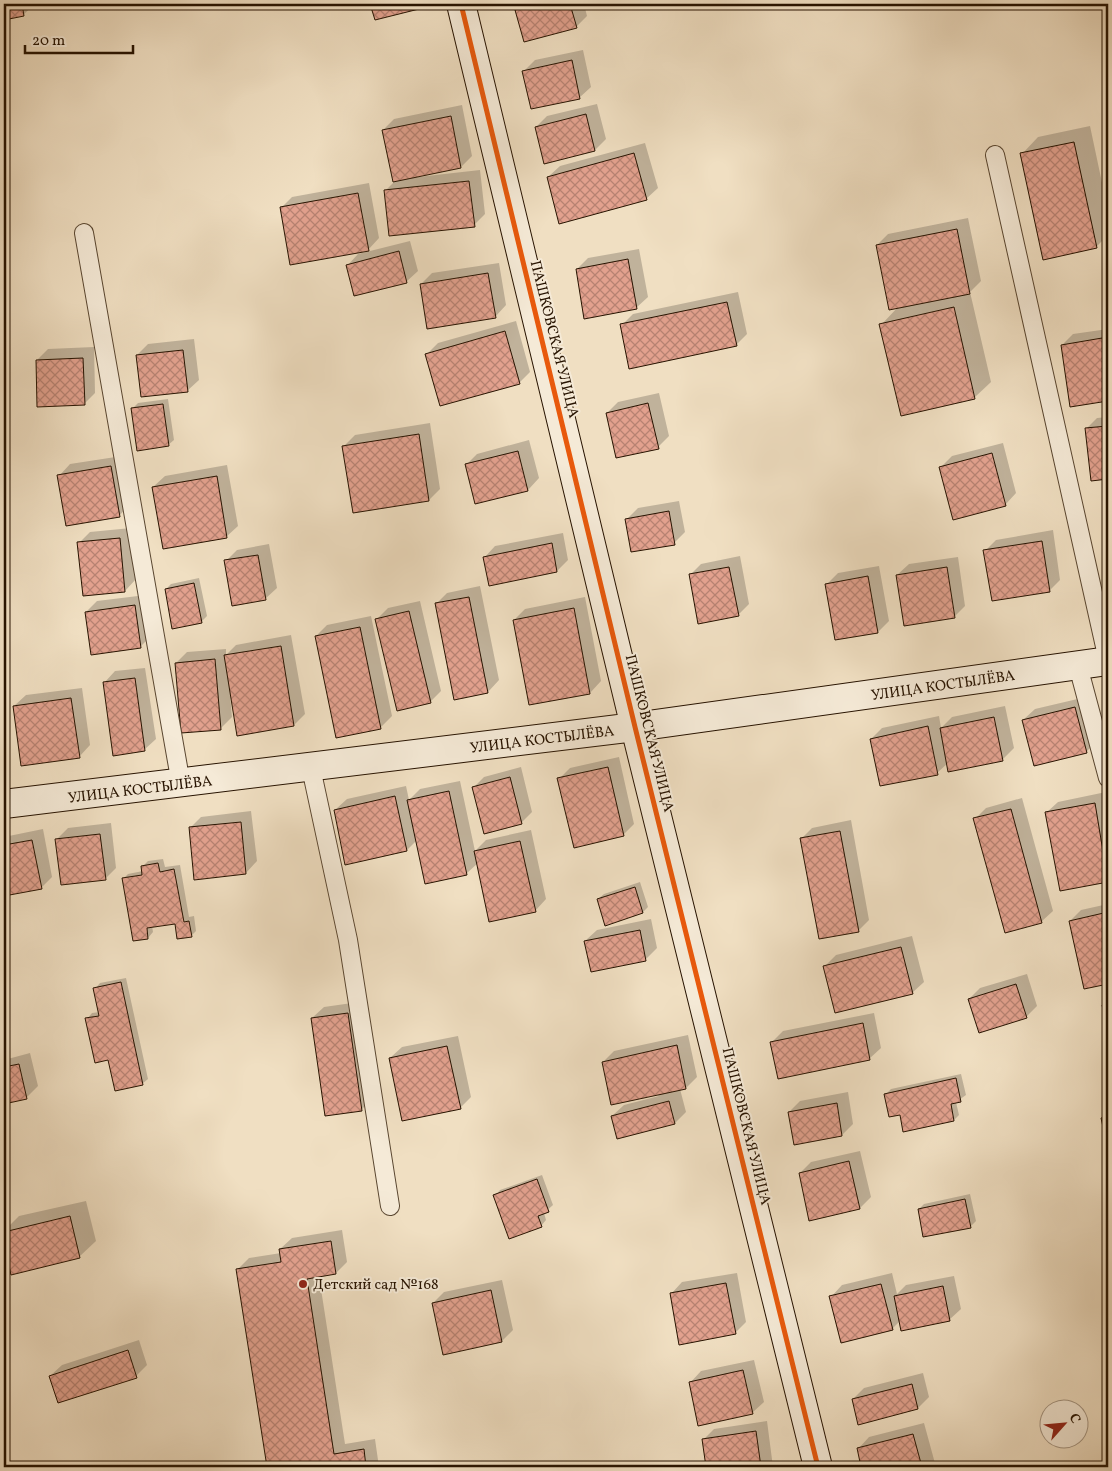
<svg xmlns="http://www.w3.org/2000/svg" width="1112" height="1471" viewBox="0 0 1112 1471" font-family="Vollkorn,serif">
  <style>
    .shadow { fill: #0003 }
    .building { fill: url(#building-cross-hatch); stroke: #271300 }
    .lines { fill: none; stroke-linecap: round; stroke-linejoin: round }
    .lane-casing { stroke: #594630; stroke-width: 20 }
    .secondary-casing { stroke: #271300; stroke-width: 30 }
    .lane { stroke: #f5ead7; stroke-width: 18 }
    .secondary { stroke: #f5ead7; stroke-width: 28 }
    .cycleway-casing { stroke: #f5ead7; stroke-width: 8 }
    .cycleway { stroke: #e8590c; stroke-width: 5 }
    .poi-dot { fill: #8f2418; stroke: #f5ead7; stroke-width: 2 }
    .labels { text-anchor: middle; stroke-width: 4; stroke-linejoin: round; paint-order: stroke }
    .street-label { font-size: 15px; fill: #271300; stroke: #f5ead7 }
    .poi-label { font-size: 15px; fill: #271300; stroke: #f5ead7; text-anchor: start }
  </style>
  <defs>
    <pattern id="building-cross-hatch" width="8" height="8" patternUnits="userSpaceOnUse" patternTransform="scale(1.25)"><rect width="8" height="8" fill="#e2a18e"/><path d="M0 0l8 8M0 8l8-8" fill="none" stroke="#b78272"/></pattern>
  </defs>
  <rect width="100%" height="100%" fill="#f0dfc2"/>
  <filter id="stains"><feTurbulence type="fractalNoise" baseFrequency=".004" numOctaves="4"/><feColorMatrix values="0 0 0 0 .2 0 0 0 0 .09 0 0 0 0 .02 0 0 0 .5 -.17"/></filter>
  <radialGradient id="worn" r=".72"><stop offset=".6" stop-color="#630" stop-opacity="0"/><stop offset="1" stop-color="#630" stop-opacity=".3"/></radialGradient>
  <!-- shadow -->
  <path class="shadow" d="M4,4H35L23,15L4,18Z
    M372,4H428L376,19Z
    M523,4H584L587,16L576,27L517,10Z
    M583,50L591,87L579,98L524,71L535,60Z
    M597,104L606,139L595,150L536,127L547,116Z
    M462,105L472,156L461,167L418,175V177L480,170L485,214L474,225L385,191L394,182L383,130L394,119Z
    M1090,126L1108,211V235L1096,247L1022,154L1038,137Z
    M645,143L658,188L646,199L548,177L560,166Z
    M369,183L379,238L368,250L281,208L292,197Z
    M968,218L981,281L970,292L991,382L974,398L881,325L899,306L877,245L888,234Z
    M410,241L418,271L406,282L347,266L358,254Z
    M639,249L648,297L636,308L577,269L588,258Z
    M499,263L506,305L495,317L421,284L432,273Z
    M738,292L747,334L736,345L622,325L633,314Z
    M516,321L530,372L519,383L427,354L438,343Z
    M1108,329V400L1071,405L1062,345L1073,334Z
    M194,339L199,380L187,391L137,355L148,344Z
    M94,347L95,393L84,404L37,360L48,349Z
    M659,393L669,436L658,447L607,413L618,402Z
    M168,399L174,440L168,445L132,409L138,403Z
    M1108,417V478L1092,480L1086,429L1097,418Z
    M430,423L440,489L429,500L354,512L344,446L355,435Z
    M529,440L539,478L528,490L476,503L466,465L477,454Z
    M1003,443L1016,493L1005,505L941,467L952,456Z
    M122,456L130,504L119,516L59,476L70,464Z
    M227,465L238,526L226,537L153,487L165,476Z
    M679,501L685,532L674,543L627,519L638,508Z
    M131,528L136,579L125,591L79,543L90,532Z
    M1053,530L1060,580L1049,591L985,551L996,540Z
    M563,533L568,560L557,571L484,558L495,546Z
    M269,544L277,588L265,599L226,561L237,550Z
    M740,556L749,604L738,615L690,575L701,564Z
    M958,557L965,606L954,617L897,575L909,564Z
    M879,566L889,621L878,632L827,584L838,573Z
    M199,578L207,616L201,622L166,589L171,584Z
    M480,586L499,680L488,692L436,604L447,593Z
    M146,595L151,636L140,647L86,612L97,601Z
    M585,597L601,681L590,693L530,704L514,620L525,609Z
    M420,601L441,691L430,702L377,619L388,608Z
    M371,616L392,716L380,728L316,636L327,625Z
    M291,635L305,714L294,725L232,694L230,695L232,717L220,729L176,663L187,652L226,649V655L236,645Z
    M145,668L156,739L144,750L104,683L115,671Z
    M82,688L90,745L79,757L14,706L26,695Z
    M1086,697L1097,741L1086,752L1023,720L1035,709Z
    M1005,706L1014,748L1003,759L949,770L948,763L937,773L871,739L882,728L939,716L941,728L952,717Z
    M619,757L634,824L623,835L559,779L570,768Z
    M521,767L532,812L521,823L473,788L484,777Z
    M460,781L475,851L486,840L531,830L546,899L535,911L478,863L466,874L417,840L407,850L335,810L347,799L406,786L409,800L420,789Z
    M1106,792L1108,805V881L1061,889L1046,813L1058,802Z
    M1022,798L1053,911L1041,922L975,819L986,808Z
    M251,811L257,861L246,873L190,828L201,817Z
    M851,820L869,920L858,931L801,839L812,828Z
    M111,823L116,868L105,879L57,839L68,828Z
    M43,829L52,877L41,888L4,895V837Z
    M163,859L165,867L180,865L189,917L194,916L196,931L191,936L176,922L152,926L153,932L148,938L123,879L128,874L143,871L142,867L148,861Z
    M640,882L648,907L643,912L598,899L604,894Z
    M1108,904V983L1085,988L1070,921L1081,910Z
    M651,919L657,948L646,959L585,941L597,930Z
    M912,936L924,982L912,993L825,966L836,955Z
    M1027,974L1037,1006L1026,1017L969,999L980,988Z
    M126,978L148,1079L142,1084L109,1059L87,1019L92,1013L100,1012L95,989L100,983Z
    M359,1002L372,1099L361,1110L312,1018L324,1007Z
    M874,1013L881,1048L869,1059L772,1042L783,1031Z
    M688,1035L697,1077L686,1088L680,1089L686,1112L675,1123L612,1116L624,1105L659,1096L603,1062L614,1051Z
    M458,1036L471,1097L460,1108L390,1058L402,1047Z
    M30,1053L38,1086L27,1097L4,1103V1060Z
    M961,1074L966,1095L956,1102L959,1115L954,1120L904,1131L901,1113L886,1094L891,1089Z
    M848,1092L853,1124L842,1135L795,1143L789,1112L800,1101Z
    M1107,1113H1108V1144L1102,1118Z
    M860,1151L871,1197L860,1208L800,1173L811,1162Z
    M542,1175L553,1205L544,1213L546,1220L541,1226L495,1196L500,1190Z
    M970,1194L976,1221L970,1227L919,1209L924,1204Z
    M86,1201L96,1241L79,1257L12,1273L4,1231L19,1216Z
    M342,1230L347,1262L336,1273L319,1276L345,1444L375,1439L379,1467H269L238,1269L249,1258L281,1253L280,1249L292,1238Z
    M737,1273L746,1322L735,1333L671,1294L682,1282Z
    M892,1273L897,1294L906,1285L954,1276L961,1309L949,1320L900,1321L892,1329L831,1297L842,1285Z
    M502,1280L513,1330L502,1341L433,1303L444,1292Z
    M139,1340L147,1365L136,1376H50L62,1365Z
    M754,1360L764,1402L752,1413L690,1383L701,1371Z
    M923,1373L929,1397L918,1408L853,1399L864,1388Z
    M767,1421L773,1467H707L703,1440L714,1429Z
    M924,1423L936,1467H863L858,1449L869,1437Z"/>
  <!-- building -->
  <path class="building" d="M4,4H22L24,16L4,20Z
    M370,4H427V7L375,20Z
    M537,4H570L577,28L524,42L515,10Z
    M572,60L580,99L531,109L522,71Z
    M586,114L595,151L544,164L535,127Z
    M451,116L461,168L393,182L382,130Z
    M1074,142L1097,248L1043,260L1020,153Z
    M634,153L647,200L559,224L547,177Z
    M469,181L475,227L389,236L384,190Z
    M358,193L369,251L290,265L280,207Z
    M957,229L970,294L889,310L876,245Z
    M399,251L407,283L354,296L346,265Z
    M628,259L637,309L584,319L576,269Z
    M488,273L496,318L427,329L420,284Z
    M727,302L737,346L629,369L620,324Z
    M954,307L975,399L901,416L879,324Z
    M505,331L520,384L440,406L425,354Z
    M1108,337V401L1070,407L1061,345Z
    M183,350L188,392L141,397L136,355Z
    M83,358L85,405L37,407L36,360Z
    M648,403L659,449L616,458L606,413Z
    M163,404L169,446L137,451L131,408Z
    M1108,426V479L1091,481L1085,428Z
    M419,434L429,501L353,513L342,446Z
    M518,451L528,491L475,504L465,464Z
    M992,453L1006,506L953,520L939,467Z
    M111,466L120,517L66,526L57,475Z
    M217,476L227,538L163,549L152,487Z
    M669,511L675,545L631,552L625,519Z
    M120,538L125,592L83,596L77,542Z
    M1042,541L1050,592L992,601L983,550Z
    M552,543L557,572L489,586L483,557Z
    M258,555L266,600L232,606L224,560Z
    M729,567L739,616L698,624L689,574Z
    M947,567L955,618L904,626L896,575Z
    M868,576L878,633L835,640L825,584Z
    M194,583L202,623L172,629L165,589Z
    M469,597L488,693L454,700L435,603Z
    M135,605L141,648L91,655L85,612Z
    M574,608L590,694L529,705L513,620Z
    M409,611L431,703L397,711L375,619Z
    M360,627L381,729L336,738L315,636Z
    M281,646L294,726L237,736L224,655Z
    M215,659L221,730L181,733L175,663Z
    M135,678L145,751L113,756L103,682Z
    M71,698L80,758L21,766L13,706Z
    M1075,707L1087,753L1034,766L1022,720Z
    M994,717L1003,761L948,772L940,728Z
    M928,726L938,775L880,786L870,739Z
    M608,767L624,836L574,848L557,778Z
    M510,777L522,824L484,834L472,787Z
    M449,791L467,875L425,884L407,800Z
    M395,796L407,851L345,865L334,810Z
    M1095,803L1108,882L1060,891L1045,812Z
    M1011,809L1042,923L1005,933L973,818Z
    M241,822L246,874L194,880L189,827Z
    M840,831L859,932L819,939L800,838Z
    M100,834L106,880L61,885L55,839Z
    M32,840L42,889L4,896V845Z
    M520,841L536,912L489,922L474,851Z
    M158,863L160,872L174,869L184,922L189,921L192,937L177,939L175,924L147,928L148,939L133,941L122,878L142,875L141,866Z
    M635,887L643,913L605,926L597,899Z
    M1108,912V984L1084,989L1069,921Z
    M640,930L646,961L591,972L584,941Z
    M901,947L913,994L835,1013L823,966Z
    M121,982L143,1085L115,1091L108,1060L95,1063L85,1018L99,1016L93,988Z
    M1016,984L1027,1018L979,1033L968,999Z
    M1108,1004V1030L1102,1005Z
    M348,1013L362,1111L325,1116L311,1018Z
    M863,1023L870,1060L778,1079L770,1042Z
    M677,1045L686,1089L611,1105L602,1062Z
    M447,1046L461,1109L402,1121L389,1058Z
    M19,1064L27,1099L4,1104V1067Z
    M956,1078L961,1102L951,1104L954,1121L903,1132L900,1115L889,1117L884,1094Z
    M669,1101L675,1124L617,1139L611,1116Z
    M837,1103L842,1136L794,1145L788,1112Z
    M1108,1116V1150L1101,1118Z
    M849,1161L860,1209L809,1221L799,1173Z
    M537,1179L549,1212L538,1216L542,1227L509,1239L493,1195Z
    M965,1199L971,1228L923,1237L918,1209Z
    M70,1216L80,1258L11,1275L4,1245V1232Z
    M331,1241L336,1274L307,1279L334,1454L364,1449L366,1467H267L236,1269L281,1262L279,1249Z
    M726,1283L736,1334L679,1345L670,1293Z
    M881,1284L893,1330L841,1343L829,1296Z
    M943,1286L950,1321L901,1331L894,1296Z
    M491,1290L502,1342L443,1355L432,1303Z
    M128,1350L137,1378L58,1403L49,1376Z
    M743,1370L753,1414L698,1426L689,1382Z
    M912,1384L918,1409L858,1425L852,1399Z
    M756,1431L761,1467H706L702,1439Z
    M913,1434L922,1467H861L857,1448Z"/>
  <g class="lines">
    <defs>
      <path id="lane" d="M995,155L1108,660
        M84,233L181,784
        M1078,666L1108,778
        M311,768L348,940L390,1206"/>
      <path id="secondary" d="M461,4L635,727L818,1467
        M4,804L635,727L1108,661"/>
    </defs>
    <!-- lane casing -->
    <use href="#lane" class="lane-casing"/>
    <!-- secondary casing -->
    <use href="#secondary" class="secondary-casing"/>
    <!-- lane -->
    <use href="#lane" class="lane"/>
    <!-- secondary -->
    <use href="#secondary" class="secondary"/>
    <defs>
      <path id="cycleway" d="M461,4L635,727L818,1467"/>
    </defs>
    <!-- cycleway casing -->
    <use href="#cycleway" class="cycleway-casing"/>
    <!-- cycleway -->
    <use href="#cycleway" class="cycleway"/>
  </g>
  <!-- markers -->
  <circle class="poi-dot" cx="303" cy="1284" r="5"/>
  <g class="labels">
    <!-- street labels -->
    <g class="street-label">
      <text transform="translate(555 339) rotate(76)" y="5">ПАШКОВСКАЯ УЛИЦА</text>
      <text transform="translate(943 685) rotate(-8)" y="5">УЛИЦА КОСТЫЛЁВА</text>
      <text transform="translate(650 733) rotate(76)" y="5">ПАШКОВСКАЯ УЛИЦА</text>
      <text transform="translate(542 739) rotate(-7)" y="5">УЛИЦА КОСТЫЛЁВА</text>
      <text transform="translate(140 789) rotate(-7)" y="5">УЛИЦА КОСТЫЛЁВА</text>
      <text transform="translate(747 1126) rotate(76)" y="5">ПАШКОВСКАЯ УЛИЦА</text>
    </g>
    <!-- poi labels -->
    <g class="poi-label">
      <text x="313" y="1289">Детский сад №168</text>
    </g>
  </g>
  <!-- margin -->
  <rect width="1112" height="1471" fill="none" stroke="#f0dfc2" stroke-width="20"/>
  <rect x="5" y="5" width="1102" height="1461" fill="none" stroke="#271300" stroke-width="2.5"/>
  <rect x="10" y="10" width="1092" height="1451" fill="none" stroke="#271300"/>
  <!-- north arrow -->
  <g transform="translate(1064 1424) rotate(63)"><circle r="24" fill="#f5ead7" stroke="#a39481"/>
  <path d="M0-4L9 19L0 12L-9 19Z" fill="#8f2418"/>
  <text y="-8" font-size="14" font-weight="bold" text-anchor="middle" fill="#271300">С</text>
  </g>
  <!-- scale -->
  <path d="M25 45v8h108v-8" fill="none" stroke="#271300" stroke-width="2.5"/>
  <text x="32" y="45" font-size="15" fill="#271300" stroke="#f5ead7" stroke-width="4" paint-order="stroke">20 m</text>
  <rect width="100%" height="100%" filter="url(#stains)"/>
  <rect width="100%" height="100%" fill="url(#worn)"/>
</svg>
